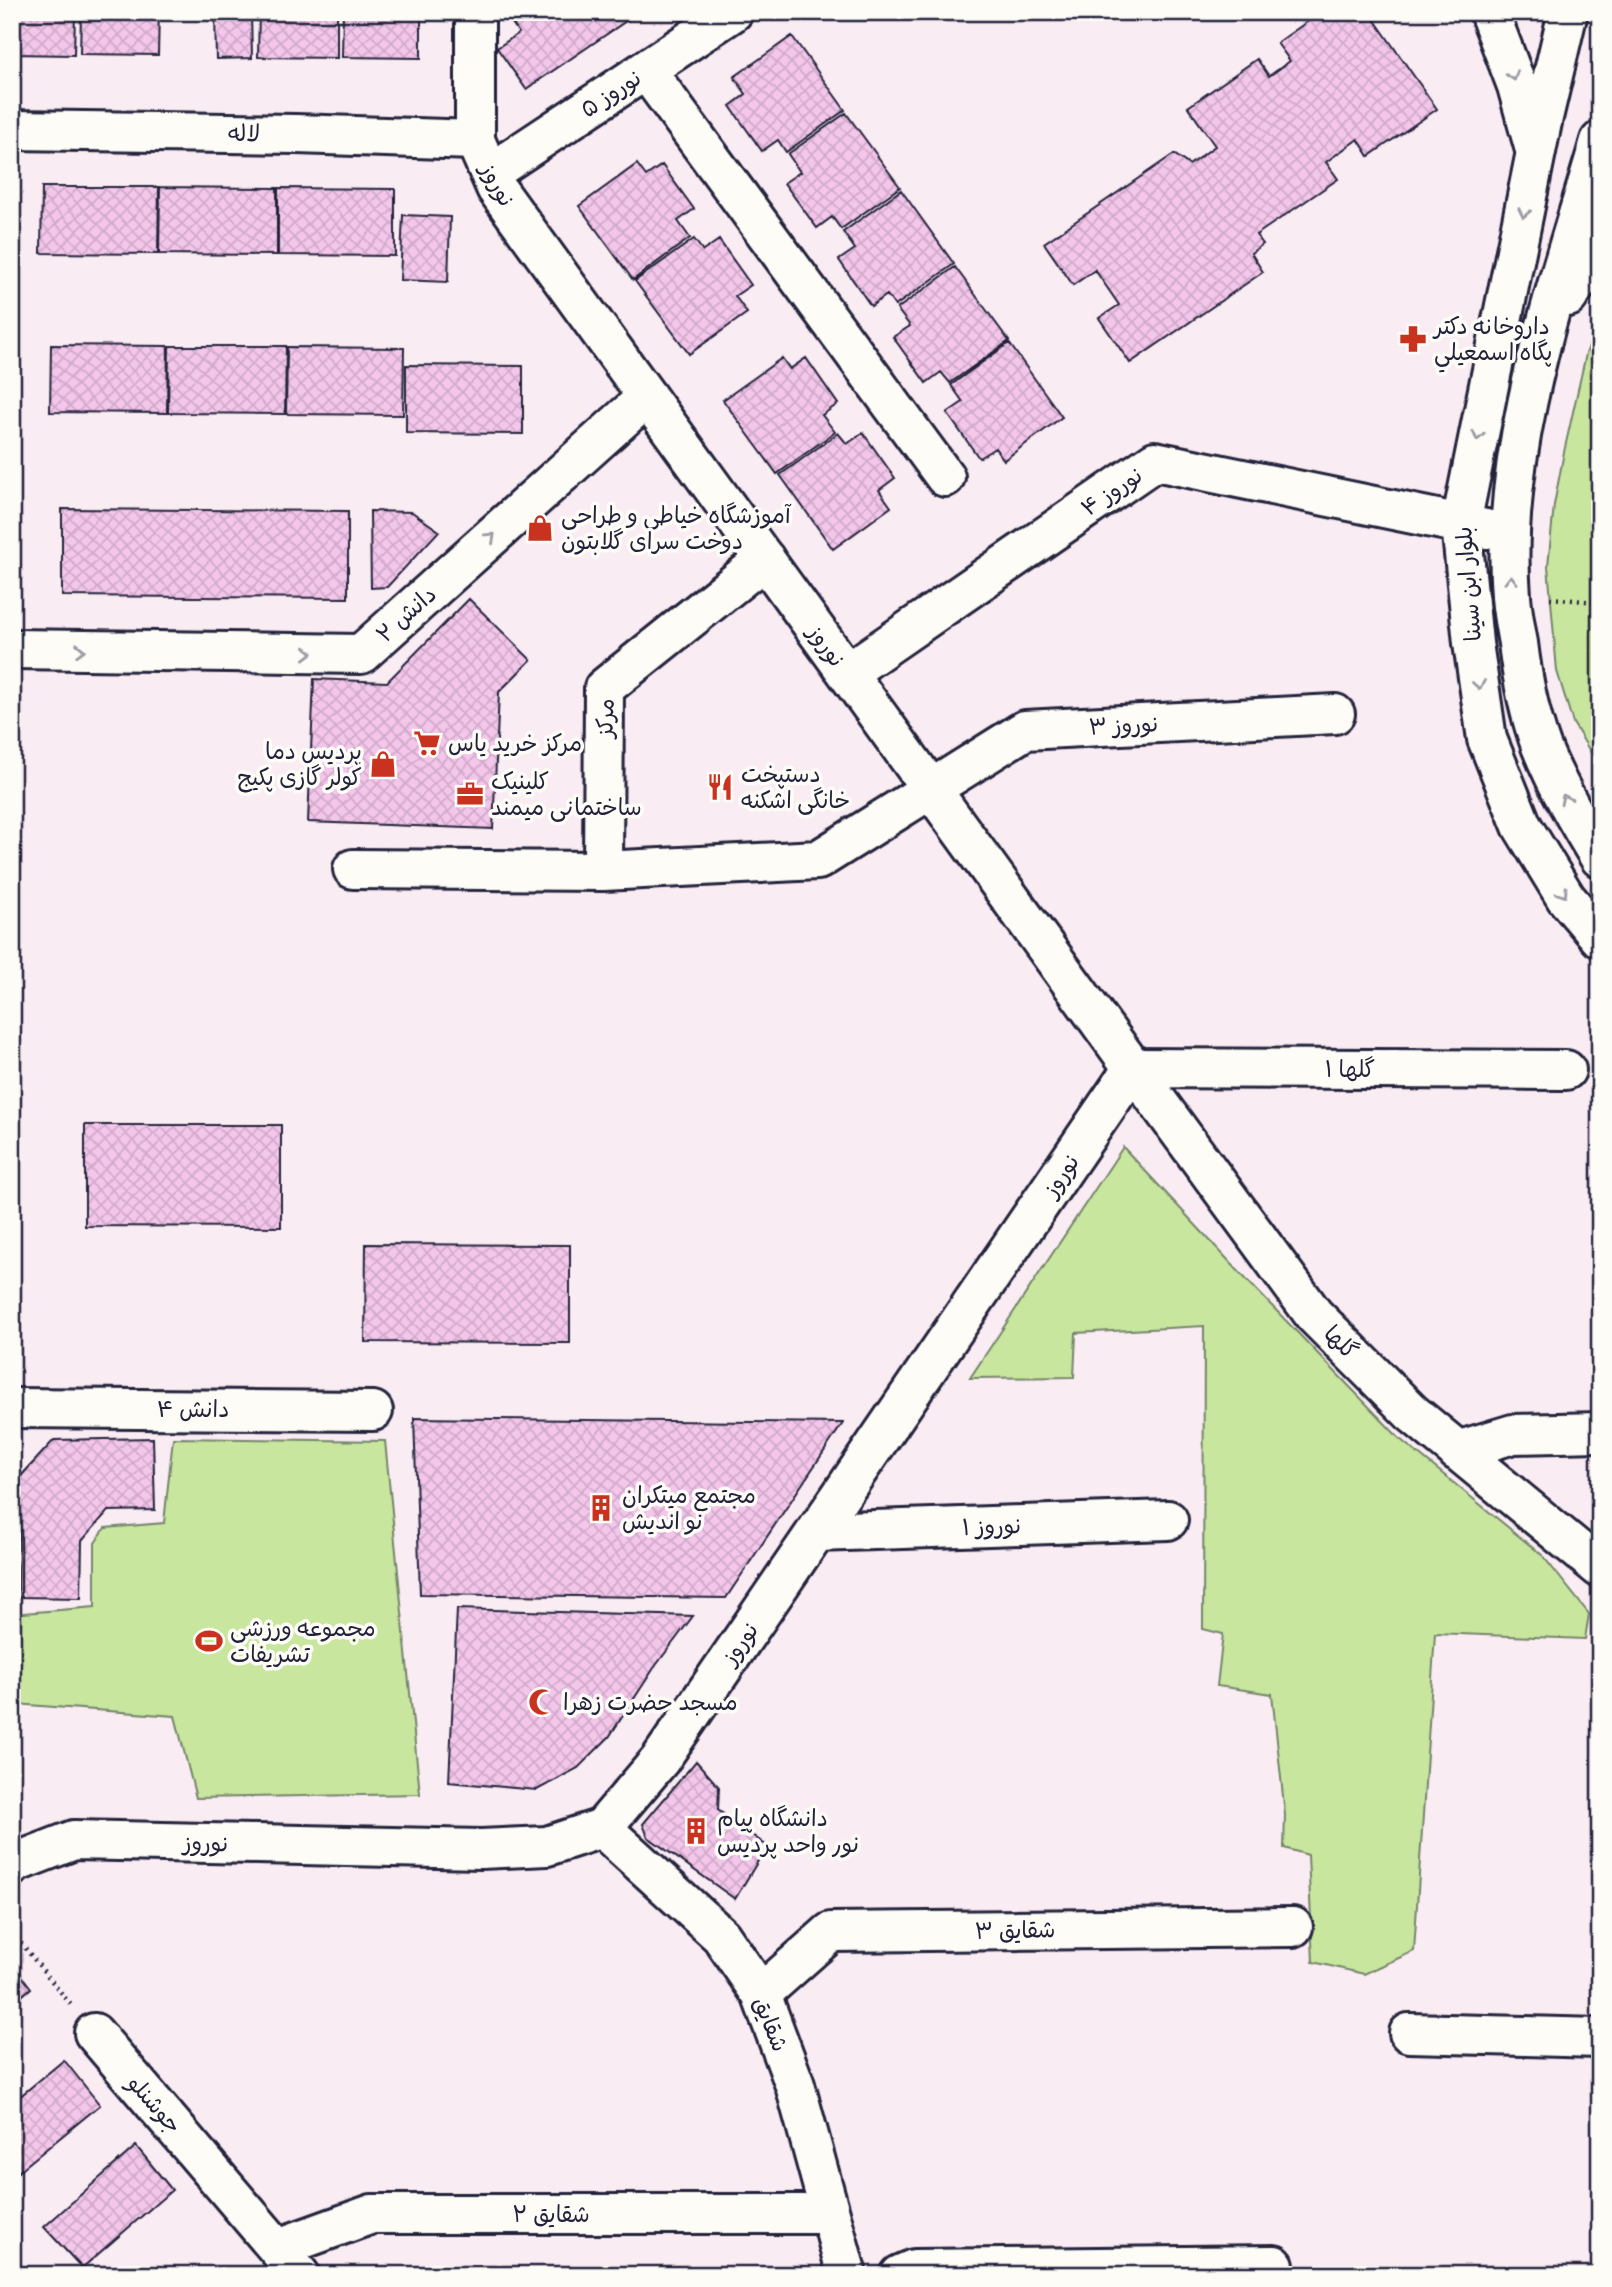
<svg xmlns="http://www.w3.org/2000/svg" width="1612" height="2287" viewBox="0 0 1612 2287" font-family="'Gochi Hand','Playpen Sans Arabic',sans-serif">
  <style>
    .park { fill: #c8e69e; stroke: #75846c; stroke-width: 2 }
    .building { fill: url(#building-cross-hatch); stroke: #22223b; stroke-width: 2 }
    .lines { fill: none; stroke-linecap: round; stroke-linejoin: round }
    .street-casing { stroke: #22223b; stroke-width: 44 }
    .secondary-casing { stroke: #22223b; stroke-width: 44 }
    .path { stroke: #22223b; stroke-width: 4.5; stroke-dasharray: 2 5; stroke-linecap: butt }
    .street { stroke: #fdfcf7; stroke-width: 38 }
    .secondary { stroke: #fdfcf7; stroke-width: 38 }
    .oneway { stroke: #9a9aa2 }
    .labels { text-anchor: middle; stroke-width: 7; stroke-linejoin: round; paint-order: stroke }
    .street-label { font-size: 23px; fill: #22223b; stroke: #fdfcf7 }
    .poi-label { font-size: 23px; fill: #22223b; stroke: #fdfcf7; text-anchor: start }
  </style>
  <defs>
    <pattern id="building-cross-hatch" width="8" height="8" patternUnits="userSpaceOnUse" patternTransform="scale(1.75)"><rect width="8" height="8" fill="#f3c6ea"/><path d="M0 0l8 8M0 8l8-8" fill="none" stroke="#d0aaca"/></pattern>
  </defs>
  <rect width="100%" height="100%" fill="#faecf3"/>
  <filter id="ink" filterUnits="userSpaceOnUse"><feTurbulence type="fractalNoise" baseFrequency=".0143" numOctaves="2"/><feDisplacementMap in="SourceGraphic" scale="14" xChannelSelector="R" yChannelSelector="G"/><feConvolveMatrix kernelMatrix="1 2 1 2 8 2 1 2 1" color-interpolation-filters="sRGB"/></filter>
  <g filter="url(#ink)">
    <!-- park -->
    <path class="park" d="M1600,316V768L1573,723L1557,671L1548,566L1554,505L1564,452L1586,354Z
      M1123,1147L1242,1275L1400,1439L1542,1555L1589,1614L1585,1639L1435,1633L1414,1951L1364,1974L1313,1962L1308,1855L1284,1848L1285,1815L1272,1694L1217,1686L1223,1634L1203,1629L1204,1326L1076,1333L1074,1377L970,1378Z
      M173,1438L385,1441L420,1794L196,1798L175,1716L15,1704L12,1614L95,1607V1543L105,1528L164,1523Z"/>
    <!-- building -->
    <path class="building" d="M12,12H75L74,55L12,54Z
      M81,12H159L158,55L80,54Z
      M215,12H251L252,58L216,59Z
      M259,12H337V58L258,57Z
      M343,12H421V58L342,57Z
      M528,12H624L629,19L526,89L497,48L519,33L512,23Z
      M1321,12H1369L1437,109L1369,156L1358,139L1326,162L1338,179L1256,235L1263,244L1251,253L1263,272L1130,363L1099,318L1119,305L1095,270L1073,285L1044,243L1174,154L1189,165L1215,146L1188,107L1257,59L1269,76L1290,61L1277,43Z
      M792,36L845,110L786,152L778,140L762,151L730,106L746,94L734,77Z
      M846,113L900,187L841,229L832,217L817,228L784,183L800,172L788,154Z
      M637,164L646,176L662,165L694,209L678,221L690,238L633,280L579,206Z
      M42,187H159L158,254L41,253Z
      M160,187L277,188V255L159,254Z
      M278,188L395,189V256L278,255Z
      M901,190L954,264L895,306L887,295L871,306L839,260L855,249L843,232Z
      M403,215L450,217L448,282L400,280Z
      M694,239L703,251L719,240L751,285L735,296L747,313L689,354L635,281Z
      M955,267L1009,341L950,383L941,372L926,383L893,337L910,326L897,309Z
      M1009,343L1062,417L1004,460L995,448L979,458L947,413L963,402L951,385Z
      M51,345L168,346L167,413L50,412Z
      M169,346H286L285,414L168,413Z
      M287,347L404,348L403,415L286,414Z
      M782,358L790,369L806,358L838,404L822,415L835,432L777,474L723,400Z
      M406,365L523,366V434L406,433Z
      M838,433L847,444L863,433L895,478L879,490L891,507L833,549L780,475Z
      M62,509L348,511V598L62,596Z
      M370,511L412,512L439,531L387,587L371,588Z
      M469,599L531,660L499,692L493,829L308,822L314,679L387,682Z
      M85,1125H281V1227L85,1226Z
      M366,1244L570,1245V1343L365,1342Z
      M414,1418L843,1423L726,1598L420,1594Z
      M153,1438L155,1510L108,1511L82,1541L81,1598L18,1597L20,1477L54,1440Z
      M457,1609L693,1616L654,1668L609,1737L578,1768L537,1790L449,1782Z
      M696,1761L719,1787L718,1810L767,1846L735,1899L648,1837L643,1824Z
      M12,1963L31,1988L12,2004Z
      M64,2060L100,2105L12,2177V2103Z
      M136,2146L172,2190L82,2268L44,2227Z"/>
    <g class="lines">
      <defs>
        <path id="street" d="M646,70L945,477
          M12,130L296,134L475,140
          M490,173L733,12
          M12,649L361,654L647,397
          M353,869L603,871L604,688L765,559
          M603,871L818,860L1025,730L1335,714
          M1133,1068L1314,1315L1412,1413L1600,1568
          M1133,1068L1566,1070
          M12,1408L373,1411
          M1457,1451L1513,1434L1600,1432
          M817,1532L1168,1520
          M602,1828L721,1936L761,1994L795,2085L847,2275
          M761,1994L831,1932L1293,1927
          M94,2033L300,2275
          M1409,2033L1600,2038
          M278,2248L372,2214H830
          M900,2275L914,2269L1274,2265"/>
        <path id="secondary" d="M1489,12L1517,86L1535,150
          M1568,12L1542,122L1461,524L1473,643L1487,739L1522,826L1566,898L1600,938
          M1600,141C1559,283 1499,447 1511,596C1512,611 1515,627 1518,643C1522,677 1529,713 1541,746C1557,786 1578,822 1600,858
          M1568,297L1600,248
          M847,673L1155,461L1486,529
          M12,1866L17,1862L74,1840L481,1849L547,1846L602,1828L660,1760L1133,1068L496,188L475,140V12"/>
      </defs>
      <!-- street casing -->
      <use href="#street" class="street-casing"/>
      <!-- secondary casing -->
      <use href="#secondary" class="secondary-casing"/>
      <!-- path -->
      <path class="path" d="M1550,598L1596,602L1600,604
        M12,1932L71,2005"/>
      <!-- street -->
      <use href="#street" class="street"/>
      <!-- secondary -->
      <use href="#secondary" class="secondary"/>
    </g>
    <!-- one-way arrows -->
    <defs><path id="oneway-chevron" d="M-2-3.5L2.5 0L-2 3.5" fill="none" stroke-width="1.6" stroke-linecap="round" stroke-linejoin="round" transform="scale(1.75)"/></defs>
    <g class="oneway">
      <use href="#oneway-chevron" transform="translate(1513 76) rotate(71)"/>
      <use href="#oneway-chevron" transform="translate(1524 213) rotate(101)"/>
      <use href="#oneway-chevron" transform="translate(1478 436) rotate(103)"/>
      <use href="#oneway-chevron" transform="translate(491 537) rotate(-42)"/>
      <use href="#oneway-chevron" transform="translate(1511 580) rotate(-90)"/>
      <use href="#oneway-chevron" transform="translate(80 650) rotate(1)"/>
      <use href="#oneway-chevron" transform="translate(308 653) rotate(1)"/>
      <use href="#oneway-chevron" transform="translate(1479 685) rotate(81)"/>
      <use href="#oneway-chevron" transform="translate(1565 799) rotate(-116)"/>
      <use href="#oneway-chevron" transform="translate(1563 893) rotate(56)"/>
    </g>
  </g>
  <!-- icons -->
  <defs>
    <symbol id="pharmacy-bare" viewBox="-9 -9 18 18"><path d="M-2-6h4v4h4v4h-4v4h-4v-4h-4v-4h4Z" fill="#c8321e" stroke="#fdfcf7" stroke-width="2.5" paint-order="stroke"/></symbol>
    <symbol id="shop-bare" viewBox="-9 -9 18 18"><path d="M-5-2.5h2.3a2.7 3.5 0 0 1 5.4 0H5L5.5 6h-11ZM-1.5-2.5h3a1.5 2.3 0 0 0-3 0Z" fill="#c8321e" stroke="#fdfcf7" stroke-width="2.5" paint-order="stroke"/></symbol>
    <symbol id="supermarket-bare" viewBox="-9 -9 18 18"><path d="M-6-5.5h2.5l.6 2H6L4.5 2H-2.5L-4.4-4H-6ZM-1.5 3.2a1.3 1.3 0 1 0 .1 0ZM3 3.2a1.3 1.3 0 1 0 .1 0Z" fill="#c8321e" stroke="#fdfcf7" stroke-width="2.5" paint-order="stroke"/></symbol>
    <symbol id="restaurant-bare" viewBox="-9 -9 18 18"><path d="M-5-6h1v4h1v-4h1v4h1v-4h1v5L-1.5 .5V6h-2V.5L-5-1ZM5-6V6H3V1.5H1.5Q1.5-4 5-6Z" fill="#c8321e" stroke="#fdfcf7" stroke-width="2.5" paint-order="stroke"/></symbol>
    <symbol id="office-bare" viewBox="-9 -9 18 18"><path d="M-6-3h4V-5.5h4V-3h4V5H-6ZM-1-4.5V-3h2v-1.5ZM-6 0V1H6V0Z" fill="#c8321e" stroke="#fdfcf7" stroke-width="2.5" paint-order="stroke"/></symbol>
    <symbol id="building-bare" viewBox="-9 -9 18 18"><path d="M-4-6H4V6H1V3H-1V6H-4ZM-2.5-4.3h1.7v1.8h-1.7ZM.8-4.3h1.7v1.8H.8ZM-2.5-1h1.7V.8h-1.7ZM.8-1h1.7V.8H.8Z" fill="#c8321e" stroke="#fdfcf7" stroke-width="2.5" paint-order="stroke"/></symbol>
    <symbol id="stadium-bare" viewBox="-9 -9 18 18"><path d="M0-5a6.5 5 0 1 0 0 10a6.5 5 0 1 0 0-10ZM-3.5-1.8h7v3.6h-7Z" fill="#c8321e" stroke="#fdfcf7" stroke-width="2.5" paint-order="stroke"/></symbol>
    <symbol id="mosque-bare" viewBox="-9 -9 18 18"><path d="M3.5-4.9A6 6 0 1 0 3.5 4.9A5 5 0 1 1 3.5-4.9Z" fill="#c8321e" stroke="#fdfcf7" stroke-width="2.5" paint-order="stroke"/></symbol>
  </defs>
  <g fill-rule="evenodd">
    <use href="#pharmacy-bare" x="1394" y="320" width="38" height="38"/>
    <use href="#shop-bare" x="521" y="509" width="38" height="38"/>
    <use href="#supermarket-bare" x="408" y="724" width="38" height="38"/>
    <use href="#shop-bare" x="364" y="745" width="38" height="38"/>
    <use href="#restaurant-bare" x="701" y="768" width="38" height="38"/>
    <use href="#office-bare" x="451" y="775" width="38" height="38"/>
    <use href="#building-bare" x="582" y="1489" width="38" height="38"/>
    <use href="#stadium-bare" x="190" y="1622" width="38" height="38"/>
    <use href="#mosque-bare" x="523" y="1683" width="38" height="38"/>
    <use href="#building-bare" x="677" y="1812" width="38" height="38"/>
  </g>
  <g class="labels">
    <!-- street labels -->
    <g class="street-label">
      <text transform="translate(611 93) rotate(-33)" y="8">نوروز ۵</text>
      <text transform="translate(244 133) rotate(1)" y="8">لاله</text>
      <text transform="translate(498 185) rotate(61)" y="8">نوروز</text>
      <text transform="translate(1112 491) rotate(-34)" y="8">نوروز ۴</text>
      <text transform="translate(1468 584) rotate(-95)" y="8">بلوار ابن سینا</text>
      <text transform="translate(406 614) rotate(-42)" y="8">دانش ۲</text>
      <text transform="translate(827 646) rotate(54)" y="8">نوروز</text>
      <text transform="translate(605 718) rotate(-88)" y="8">مرکز</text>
      <text transform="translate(1124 725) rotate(-3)" y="8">نوروز ۳</text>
      <text x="1350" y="1077">گلها ۱</text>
      <text transform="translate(1061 1175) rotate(-56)" y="8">نوروز</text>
      <text transform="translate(1341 1342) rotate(45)" y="8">گلها</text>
      <text x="193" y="1417">دانش ۴</text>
      <text transform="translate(992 1526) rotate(-2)" y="8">نوروز ۱</text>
      <text transform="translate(740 1643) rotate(-55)" y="8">نوروز</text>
      <text transform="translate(206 1843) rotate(1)" y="8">نوروز</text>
      <text transform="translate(1015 1930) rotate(-1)" y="8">شقایق ۳</text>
      <text transform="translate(771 2024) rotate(68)" y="8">شقایق</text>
      <text transform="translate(155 2104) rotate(49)" y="8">جوشنلو</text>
      <text x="551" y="2222">شقایق ۲</text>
    </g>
    <!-- poi labels -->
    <g class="poi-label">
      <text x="1434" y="334">داروخانه دكتر<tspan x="1434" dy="26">پگاه اسمعيلي</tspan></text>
      <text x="561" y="523">آموزشگاه خیاطی و طراحی<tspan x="561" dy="26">دوخت سرای گلابتون</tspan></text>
      <text x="448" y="751">مرکز خرید یاس</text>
      <text x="362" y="759" text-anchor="end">پردیس دما<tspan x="362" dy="26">کولر گازی پکیج</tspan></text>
      <text x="741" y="782">دستپخت<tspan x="741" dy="26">خانگی اشکنه</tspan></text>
      <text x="491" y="789">کلینیک<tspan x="491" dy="26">ساختمانی میمند</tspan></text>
      <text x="622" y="1503">مجتمع میتکران<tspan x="622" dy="26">نو اندیش</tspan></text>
      <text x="230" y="1636">مجموعه ورزشی<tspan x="230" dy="26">تشریفات</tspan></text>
      <text x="563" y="1710">مسجد حضرت زهرا</text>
      <text x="717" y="1826">دانشگاه پیام<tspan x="717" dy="26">نور واحد پردیس</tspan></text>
    </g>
  </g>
  <!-- margin -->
  <rect width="1612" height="2287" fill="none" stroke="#fdfcf7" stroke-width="42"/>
  <rect x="21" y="21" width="1570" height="2245" fill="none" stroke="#22223b" stroke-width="2.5" filter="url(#ink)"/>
</svg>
